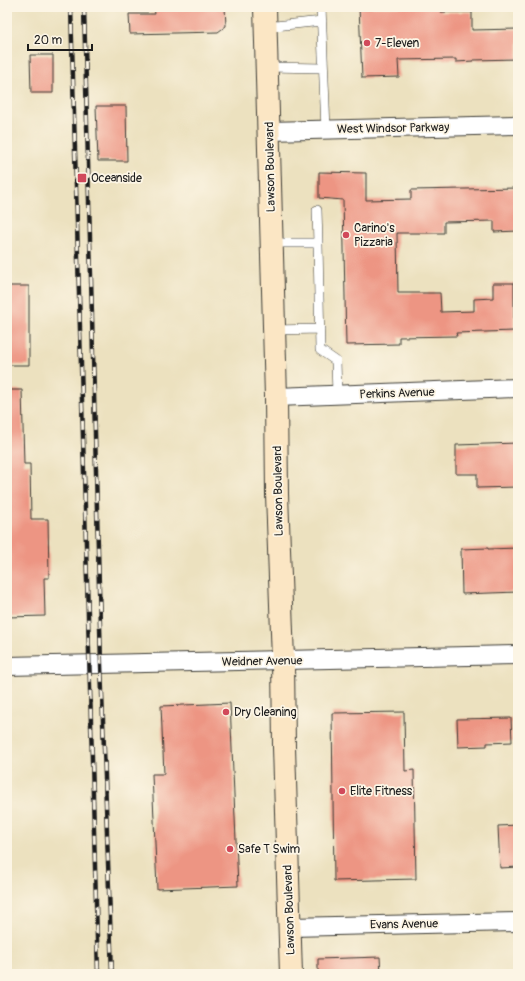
<svg xmlns="http://www.w3.org/2000/svg" width="525" height="981" viewBox="0 0 525 981" font-family="Pangolin,sans-serif">
  <style>
    .building { fill: #ed9583 }
    .lines { fill: none; stroke-linecap: round; stroke-linejoin: round }
    .service-casing { stroke: #3b3a34; stroke-width: 10 }
    .minor-casing { stroke: #3b3a34; stroke-width: 20 }
    .secondary-casing { stroke: #3b3a34; stroke-width: 24 }
    .service { stroke: #fff; stroke-width: 9 }
    .minor { stroke: #fff; stroke-width: 18 }
    .secondary { stroke: #fbe6c4; stroke-width: 22 }
    .rail-casing { stroke: #1c1c1c; stroke-width: 4.5 }
    .rail { stroke: #fcf5e5; stroke-width: 3; stroke-dasharray: 9; stroke-linecap: butt }
    .poi-dot { fill: #d1495b; stroke: #fcf5e5; stroke-width: 1.5 }
    .labels { text-anchor: middle; stroke-width: 3.5; stroke-linejoin: round; paint-order: stroke }
    .poi-label { font-size: 12px; fill: #1c1c1c; stroke: #fcf5e5; text-anchor: start }
    .street-label { font-size: 12px; fill: #1c1c1c; stroke: #fcf5e5 }
  </style>
  <rect width="100%" height="100%" fill="#fcf5e5"/>
  <filter id="ink" filterUnits="userSpaceOnUse"><feTurbulence type="fractalNoise" baseFrequency=".025" numOctaves="2"/><feDisplacementMap in="SourceGraphic" scale="8" xChannelSelector="R" yChannelSelector="G"/><feConvolveMatrix kernelMatrix="1 2 1 2 8 2 1 2 1" color-interpolation-filters="sRGB"/></filter>
  <filter id="wash" filterUnits="userSpaceOnUse"><feTurbulence type="fractalNoise" baseFrequency=".012" numOctaves="4" result="noise"/><feDisplacementMap in="SourceGraphic" scale="16" xChannelSelector="R" yChannelSelector="G"/><feGaussianBlur stdDeviation="0.9" result="paint"/><feColorMatrix in="noise" values="0 0 0 0 0 0 0 0 0 0 0 0 0 0 0 0 0 1.4 0 .05"/><feComposite in="paint" operator="in"/></filter>
  <g filter="url(#wash)">
    <rect width="100%" height="100%" fill="#ece1bf"/>
    <g id="blocks">
      <!-- building -->
      <path class="building" d="M154,7H225L226,26L218,32L130,34L129,14H155Z
        M359,7H441V12H472V30L518,29V59L473,60V61L456,62V59L398,60L399,77L362,78Z
        M30,55H53V93H31Z
        M96,106H126L127,161H98Z
        M319,172L366,173V200L411,199V190L518,188V231L494,232V221L444,222V233H397L398,293H440L441,312L474,311V299L493,298V283H514V331L456,333L457,336L399,337V344L346,345L343,200L319,198Z
        M7,286H29V365H7Z
        M7,390H22L24,464H30L31,519H48L49,578H44L45,616L7,617Z
        M518,443V487L477,488V474H456V445Z
        M488,548V549L518,548V592L462,594L461,549Z
        M230,703L238,886L157,889L152,774H164L161,706Z
        M404,712L405,771L414,770L416,879L334,881L332,713Z
        M511,718L512,742L487,743V746L458,747L457,719Z
        M518,825V867L500,868L498,826Z
        M380,957L381,974H318V959Z"/>
    </g>
  </g>
  <g filter="url(#ink)">
    <use href="#blocks" fill-opacity="0" stroke="#3b3a34" stroke-width="1"/>
    <g class="lines">
      <defs>
        <path id="service" d="M321,7L326,130
          M266,27L322,21
          M267,67L323,68
          M317,210L318,243
          M272,243H318L320,350L336,361L337,395
          M274,330L320,329"/>
        <path id="minor" d="M269,131L518,125
          M276,397L518,388
          M7,666L518,655
          M290,927L518,922"/>
        <path id="secondary" d="M265,7L276,397L277,494L283,660L284,747L291,974"/>
      </defs>
      <!-- service casing -->
      <use href="#service" class="service-casing"/>
      <!-- minor casing -->
      <use href="#minor" class="minor-casing"/>
      <!-- secondary casing -->
      <use href="#secondary" class="secondary-casing"/>
      <!-- service -->
      <use href="#service" class="service"/>
      <!-- minor -->
      <use href="#minor" class="minor"/>
      <!-- secondary -->
      <use href="#secondary" class="secondary"/>
      <defs>
        <path id="rail" d="M71,7L98,974
          M84,7L101,664L112,974"/>
      </defs>
      <!-- rail casing -->
      <use href="#rail" class="rail-casing"/>
      <!-- rail -->
      <use href="#rail" class="rail"/>
    </g>
  </g>
  <!-- markers -->
  <g class="poi-dot">
    <circle cx="367" cy="43" r="4"/>
    <rect x="77" y="173" width="10" height="10" rx="2"/>
    <circle cx="346" cy="235" r="4"/>
    <circle cx="226" cy="712" r="4"/>
    <circle cx="342" cy="791" r="4"/>
    <circle cx="230" cy="849" r="4"/>
  </g>
  <g class="labels">
    <!-- poi labels -->
    <g class="poi-label">
      <text x="375" y="47">7-Eleven</text>
      <text x="91" y="182">Oceanside</text>
      <text x="354" y="232">Carino's<tspan x="354" dy="14">Pizzaria</tspan></text>
      <text x="234" y="716">Dry Cleaning</text>
      <text x="350" y="795">Elite Fitness</text>
      <text x="238" y="853">Safe T Swim</text>
    </g>
    <!-- street labels -->
    <g class="street-label">
      <text transform="translate(393 128) rotate(-1)" y="4">West Windsor Parkway</text>
      <text transform="translate(270 167) rotate(-91)" y="4">Lawson Boulevard</text>
      <text transform="translate(397 393) rotate(-2)" y="4">Perkins Avenue</text>
      <text transform="translate(278 491) rotate(-91)" y="4">Lawson Boulevard</text>
      <text transform="translate(262 661) rotate(-1)" y="4">Weidner Avenue</text>
      <text transform="translate(289 910) rotate(-92)" y="4">Lawson Boulevard</text>
      <text transform="translate(404 924) rotate(-1)" y="4">Evans Avenue</text>
    </g>
  </g>
  <!-- margin -->
  <rect width="525" height="981" fill="none" stroke="#fcf5e5" stroke-width="24"/>
  <!-- scale -->
  <path d="M28 44v6h64v-6" fill="none" stroke="#1c1c1c" stroke-width="2"/>
  <text x="34" y="44" font-size="12" fill="#1c1c1c" stroke="#fcf5e5" stroke-width="3" paint-order="stroke">20 m</text>
</svg>
